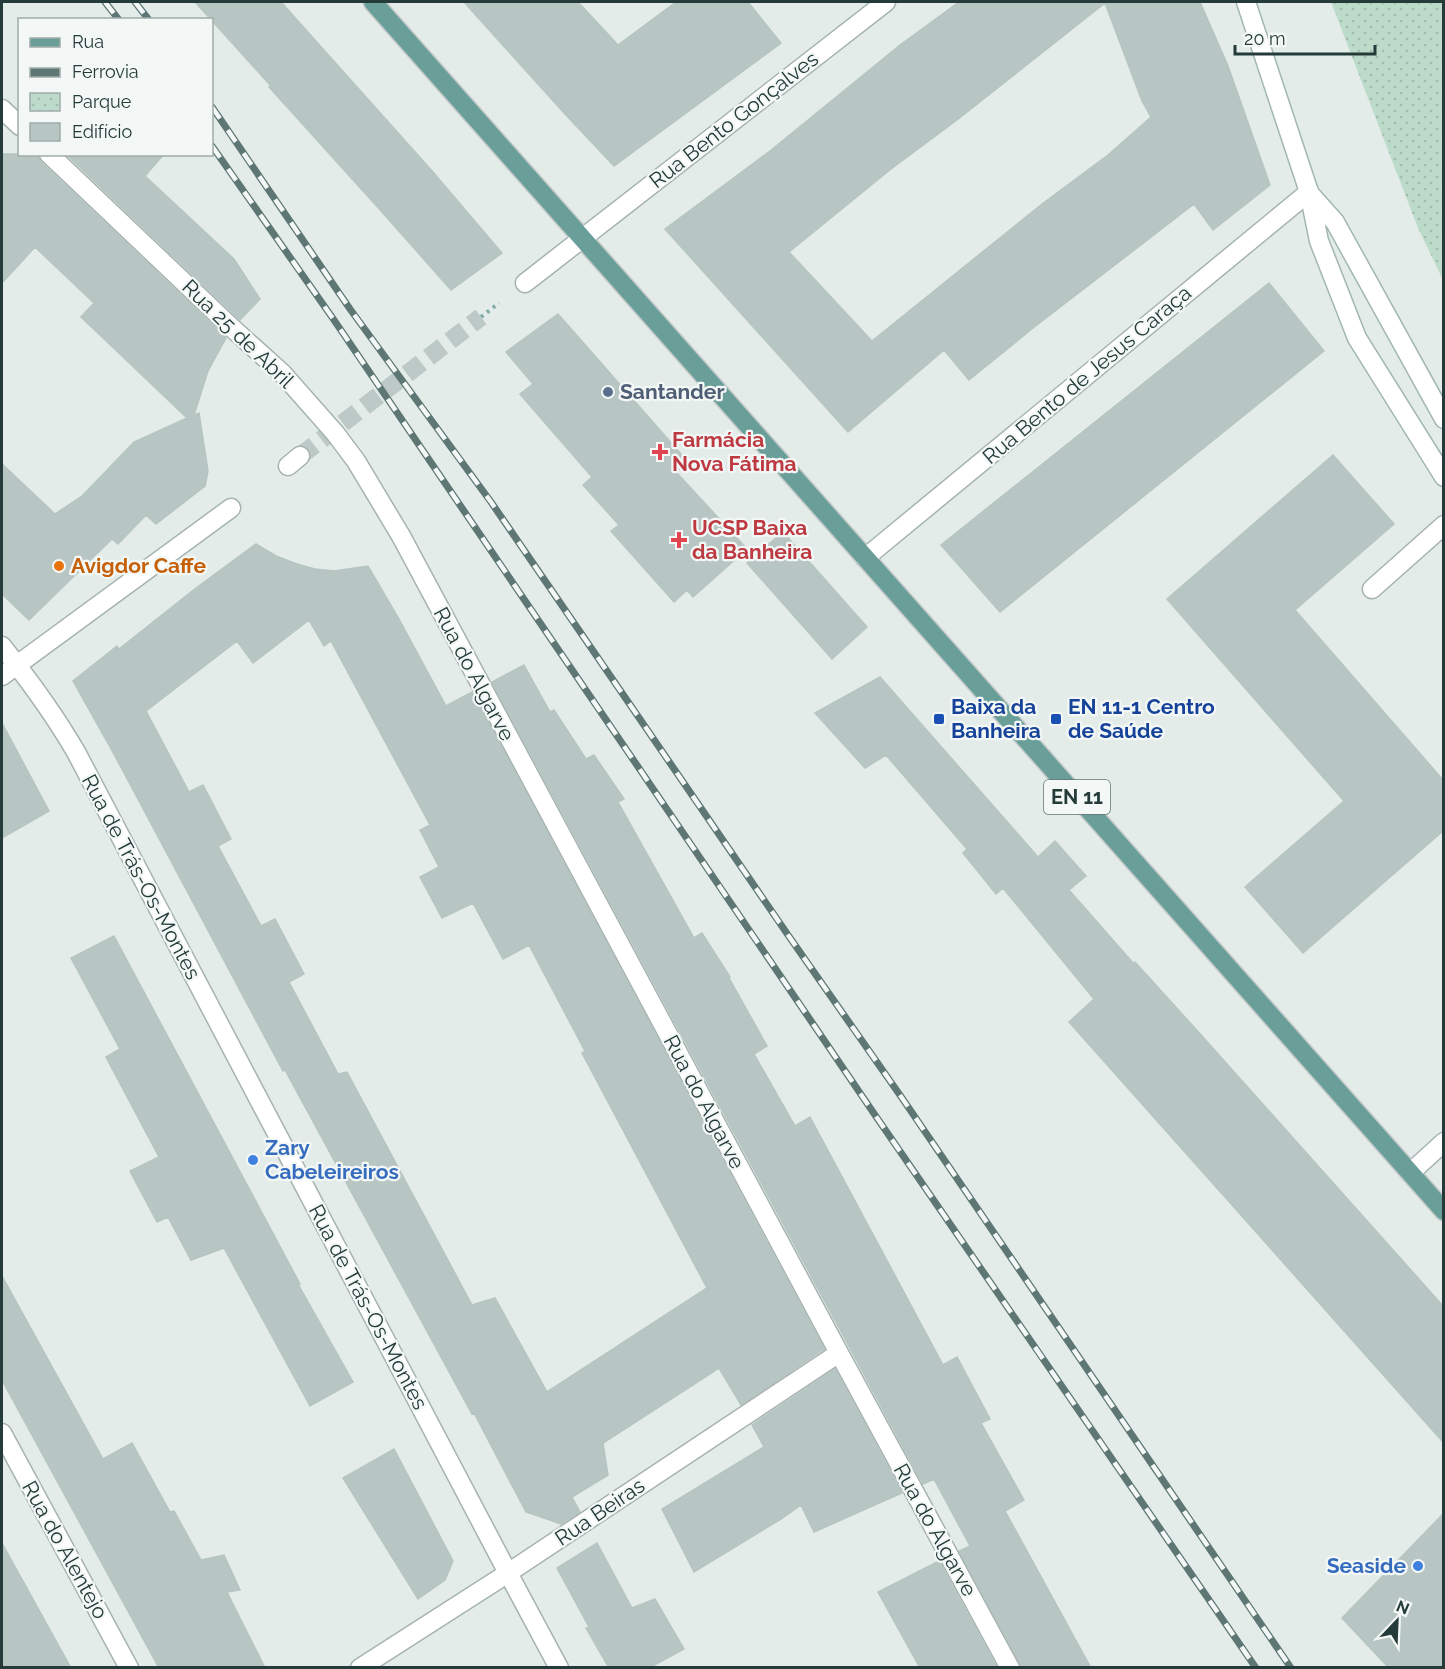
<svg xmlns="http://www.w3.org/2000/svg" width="1445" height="1669" viewBox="0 0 1445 1669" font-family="Raleway,sans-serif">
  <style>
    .park { fill: url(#park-dots) }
    .building { fill: #b8c6c3; stroke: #b6c5c1; stroke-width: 1.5; fill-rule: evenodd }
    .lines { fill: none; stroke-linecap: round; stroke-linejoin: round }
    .street-tunnel { stroke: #bdc9c6; stroke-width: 18; stroke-dasharray: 18 9; stroke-linecap: butt }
    .lane-casing { stroke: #a6b3b1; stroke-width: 21 }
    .street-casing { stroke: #a6b3b1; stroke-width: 21 }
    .secondary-casing { stroke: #a2b6b3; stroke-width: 21 }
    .primary-casing { stroke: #c2c8c8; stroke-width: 21 }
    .path { stroke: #85ada7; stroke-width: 4; stroke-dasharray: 3 4.5; stroke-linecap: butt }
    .lane { stroke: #fff; stroke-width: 18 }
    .street { stroke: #fff; stroke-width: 18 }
    .secondary { stroke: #fff; stroke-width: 18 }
    .primary { stroke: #6a9e99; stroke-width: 18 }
    .rail-casing { stroke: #5e7774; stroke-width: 7 }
    .rail { stroke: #f3f8f6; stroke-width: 4.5; stroke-dasharray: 14; stroke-linecap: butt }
    .service-dot { fill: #5c6f8a; stroke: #f3f8f6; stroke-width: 2 }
    .health-dot { fill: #e0444e; stroke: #f3f8f6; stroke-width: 2 }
    .food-dot { fill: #e8710a; stroke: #f3f8f6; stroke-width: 2 }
    .transit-dot { fill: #1a4fb4; stroke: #f3f8f6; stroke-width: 2 }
    .shop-dot { fill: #3f7fe0; stroke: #f3f8f6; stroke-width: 2 }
    .labels { text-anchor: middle; stroke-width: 4.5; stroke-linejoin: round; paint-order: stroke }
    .shield { fill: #f3f8f6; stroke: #627472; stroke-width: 1.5 }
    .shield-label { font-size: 20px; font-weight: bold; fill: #243b39 }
    .street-label { font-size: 21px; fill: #243b39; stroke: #f3f8f6 }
    .service-label { font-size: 21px; font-weight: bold; fill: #4e5e75; stroke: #f3f8f6; text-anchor: start }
    .health-label { font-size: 21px; font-weight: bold; fill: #be3a42; stroke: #f3f8f6; text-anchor: start }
    .food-label { font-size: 21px; font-weight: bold; fill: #c56008; stroke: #f3f8f6; text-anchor: start }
    .transit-label { font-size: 21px; font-weight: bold; fill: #164399; stroke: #f3f8f6; text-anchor: start }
    .shop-label { font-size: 21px; font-weight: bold; fill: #366cbe; stroke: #f3f8f6; text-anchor: start }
  </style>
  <defs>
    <pattern id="park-dots" width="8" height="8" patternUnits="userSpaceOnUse" patternTransform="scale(1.5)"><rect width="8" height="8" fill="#bddbca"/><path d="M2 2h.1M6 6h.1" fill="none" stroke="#a2bdae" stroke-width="1.8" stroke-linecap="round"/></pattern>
  </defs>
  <rect width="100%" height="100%" fill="#e3ece9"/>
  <!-- park -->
  <path class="park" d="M1331,2H1443V280L1418,228Z"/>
  <!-- building -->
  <path class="building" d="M195,2H281L433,172L502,253L451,290L382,212L269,87L271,86Z
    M464,2H578L618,45L676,2H748L781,43L614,166L565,114Z
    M959,2H1200L1228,66L1270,185L1213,230L1194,204L1033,328L969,380L944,350L848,432L665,229L770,151L900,45ZM1105,3L1142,101L1151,117L1108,155L1042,204L872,341L789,252L891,169L957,120Z
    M2,154H38L41,162L226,338L208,371L194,415L199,413L208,471L205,486L156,524L146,515L118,544L112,539L29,620L2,594V464L55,514L82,496L134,442L187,418L81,317L94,303L35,247L2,283Z
    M66,154H164L145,176L234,259L260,299L240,320Z
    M1269,283L1324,351L1000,612L941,545Z
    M558,314L688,462L676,472L747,549L693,597L687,590L674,602L611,531L619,525L583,485L592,477L520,394L533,384L506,352Z
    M1333,455L1394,524L1295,610L1443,780V831L1303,953L1245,887L1344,801L1167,599Z
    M783,532L867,627L832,659L747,563Z
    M256,544L276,556L297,564L315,569L334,571L368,566L399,619L446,706L472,692L824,1349L741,1405L719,1368L603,1443L608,1475L572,1497L580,1512L561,1524L526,1512L474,1413L472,1414L285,1070L283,1071L115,756L73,681L117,646L119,649L196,588ZM309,620L324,646L331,641L430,825L420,830L439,867L420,877L442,918L473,903L503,959L529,945L585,1051L582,1053L707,1288L547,1392L495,1298L472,1305L347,1072L338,1074L289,982L304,974L275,919L261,926L218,846L231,839L203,785L189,792L146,711L237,641L253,663Z
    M524,665L550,712L554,710L586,759L594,755L624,799L618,802L694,938L702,933L730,977L729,978L767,1046L754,1054L795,1126L810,1117L943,1365L957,1357L990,1419L981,1423L1024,1500L1005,1511L1091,1668H1021L1020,1663L959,1551L970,1546L934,1479L923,1484L492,682Z
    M880,677L1038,857L1055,841L1086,876L1069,890L1134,964L1135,962L1202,1036L1443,1306V1442L1069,1022L1094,999L1003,888L996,894L963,853L967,849L886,755L865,768L815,713Z
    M2,723L49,811L2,838Z
    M114,936L300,1284H298L353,1382L310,1406L224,1248L191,1260L168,1217L157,1222L130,1171L159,1157L106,1057L120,1049L71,958Z
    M2,1276L103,1459L132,1443L170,1512L174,1511L201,1560L224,1555L240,1590L227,1592L265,1668H159L2,1380Z
    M835,1369L902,1493L814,1532L801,1505L781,1519L694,1572L662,1509L764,1447L752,1425Z
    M394,1449L453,1561L445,1580L418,1599L343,1478Z
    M1443,1514V1668H1389L1342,1618Z
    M2,1543L71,1668H2Z
    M597,1543L632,1608L655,1599L684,1649L649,1668H609L586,1628L589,1627L557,1568Z
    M939,1561L997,1668H920L878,1592Z"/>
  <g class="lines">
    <!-- street-tunnel -->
    <path class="street-tunnel" d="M300,456L481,317"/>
    <defs>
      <path id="lane" d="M1372,589L1444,525
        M1410,1173L1444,1142"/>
      <path id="street" d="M2,109L20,126
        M49,154L231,327L282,373L335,433L356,461L401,536L839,1353L1010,1668
        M525,283L886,2
        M288,466L300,456
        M865,558L1309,192
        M2,646C29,680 54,714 76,752L508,1573L559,1668
        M2,676L231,508
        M2,1433L129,1668
        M360,1668L508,1573L839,1353"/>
      <path id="secondary" d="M1246,2L1309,192L1319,241L1357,338L1444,477
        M1310,194L1335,222L1444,419"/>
      <path id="primary" d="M373,2L1444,1211"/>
    </defs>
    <!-- lane casing -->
    <use href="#lane" class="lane-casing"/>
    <!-- street casing -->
    <use href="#street" class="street-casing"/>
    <!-- secondary casing -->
    <use href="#secondary" class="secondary-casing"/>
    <!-- primary casing -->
    <use href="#primary" class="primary-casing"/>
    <!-- path -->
    <path class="path" d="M481,317L499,303"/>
    <!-- lane -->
    <use href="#lane" class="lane"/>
    <!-- street -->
    <use href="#street" class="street"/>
    <!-- secondary -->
    <use href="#secondary" class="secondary"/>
    <!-- primary -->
    <use href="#primary" class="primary"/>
    <defs>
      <path id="rail" d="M105,2L119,20
        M135,2L149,20
        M212,107L350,309L491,502L788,935L902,1098L1291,1668
        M212,146L334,320L875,1115L1256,1668"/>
    </defs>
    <!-- rail casing -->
    <use href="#rail" class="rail-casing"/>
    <!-- rail -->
    <use href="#rail" class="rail"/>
  </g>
  <!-- markers -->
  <circle class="service-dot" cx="608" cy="392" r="6"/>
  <g class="health-dot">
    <path d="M657 443h6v6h6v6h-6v6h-6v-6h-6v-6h6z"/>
    <path d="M676 531h6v6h6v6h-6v6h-6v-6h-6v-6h6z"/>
  </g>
  <circle class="food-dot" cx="59" cy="566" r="6"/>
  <g class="transit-dot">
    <rect x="933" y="713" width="12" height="12" rx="3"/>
    <rect x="1050" y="713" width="12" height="12" rx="3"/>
  </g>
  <g class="shop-dot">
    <circle cx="253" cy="1160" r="6"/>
    <circle cx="1418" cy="1566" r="6"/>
  </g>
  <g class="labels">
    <!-- shield labels -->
    <rect class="shield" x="1044" y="780" width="66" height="34" rx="4.5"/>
    <g class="shield-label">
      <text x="1077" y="804">EN 11</text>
    </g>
    <!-- street labels -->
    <g class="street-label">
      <text transform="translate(734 120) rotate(-38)" y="7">Rua Bento Gonçalves</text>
      <text transform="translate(238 334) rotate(44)" y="7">Rua 25 de Abril</text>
      <text transform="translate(1087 375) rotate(-40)" y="7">Rua Bento de Jesus Caraça</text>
      <text transform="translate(474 674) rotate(62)" y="7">Rua do Algarve</text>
      <text transform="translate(141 877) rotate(62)" y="7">Rua de Trás-Os-Montes</text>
      <text transform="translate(704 1102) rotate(62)" y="7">Rua do Algarve</text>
      <text transform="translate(368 1307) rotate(62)" y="7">Rua de Trás-Os-Montes</text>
      <text transform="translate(600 1512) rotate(-34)" y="7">Rua Beiras</text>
      <text transform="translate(935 1530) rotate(61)" y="7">Rua do Algarve</text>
      <text transform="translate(65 1550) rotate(61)" y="7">Rua do Alentejo</text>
    </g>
    <!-- service labels -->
    <g class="service-label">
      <text x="620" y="399">Santander</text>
    </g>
    <!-- health labels -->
    <g class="health-label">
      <text x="672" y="447">Farmácia<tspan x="672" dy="24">Nova Fátima</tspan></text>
      <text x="692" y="535">UCSP Baixa<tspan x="692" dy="24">da Banheira</tspan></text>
    </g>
    <!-- food labels -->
    <g class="food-label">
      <text x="71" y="573">Avigdor Caffe</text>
    </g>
    <!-- transit labels -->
    <g class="transit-label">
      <text x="951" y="714">Baixa da<tspan x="951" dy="24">Banheira</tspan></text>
      <text x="1068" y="714">EN 11-1 Centro<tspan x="1068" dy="24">de Saúde</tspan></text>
    </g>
    <!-- shop labels -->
    <g class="shop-label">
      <text x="265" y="1155">Zary<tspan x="265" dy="24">Cabeleireiros</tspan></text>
      <text x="1406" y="1573" text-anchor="end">Seaside</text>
    </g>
  </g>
  <!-- border -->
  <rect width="1445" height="1669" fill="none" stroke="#243b39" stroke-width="6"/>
  <!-- legend -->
  <rect x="18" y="18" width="195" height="138" fill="#f3f8f6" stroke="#a0acaa" stroke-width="1.5"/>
  <rect x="30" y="38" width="30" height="9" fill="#6a9e99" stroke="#a0acaa" stroke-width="1.5"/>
  <text x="72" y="48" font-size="18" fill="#243b39">Rua</text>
  <rect x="30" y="68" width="30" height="9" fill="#5e7774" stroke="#a0acaa" stroke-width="1.5"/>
  <text x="72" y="78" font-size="18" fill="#243b39">Ferrovia</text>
  <rect x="30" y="93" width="30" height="18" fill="url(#park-dots)" stroke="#a0acaa" stroke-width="1.5"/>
  <text x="72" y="108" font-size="18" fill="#243b39">Parque</text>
  <rect x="30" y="123" width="30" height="18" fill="#b8c6c3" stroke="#a0acaa" stroke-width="1.5"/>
  <text x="72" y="138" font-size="18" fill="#243b39">Edifício</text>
  <!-- north arrow -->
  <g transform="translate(1397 1621) rotate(23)" stroke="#f3f8f6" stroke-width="4.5" paint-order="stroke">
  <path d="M0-4.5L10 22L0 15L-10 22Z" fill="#243b39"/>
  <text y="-9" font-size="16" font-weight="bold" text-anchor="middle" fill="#243b39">N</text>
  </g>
  <!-- scale -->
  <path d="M1235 45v9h140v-9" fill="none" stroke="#243b39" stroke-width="3"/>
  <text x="1244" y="45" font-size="18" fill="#243b39" stroke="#f3f8f6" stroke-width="4.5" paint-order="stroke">20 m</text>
</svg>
